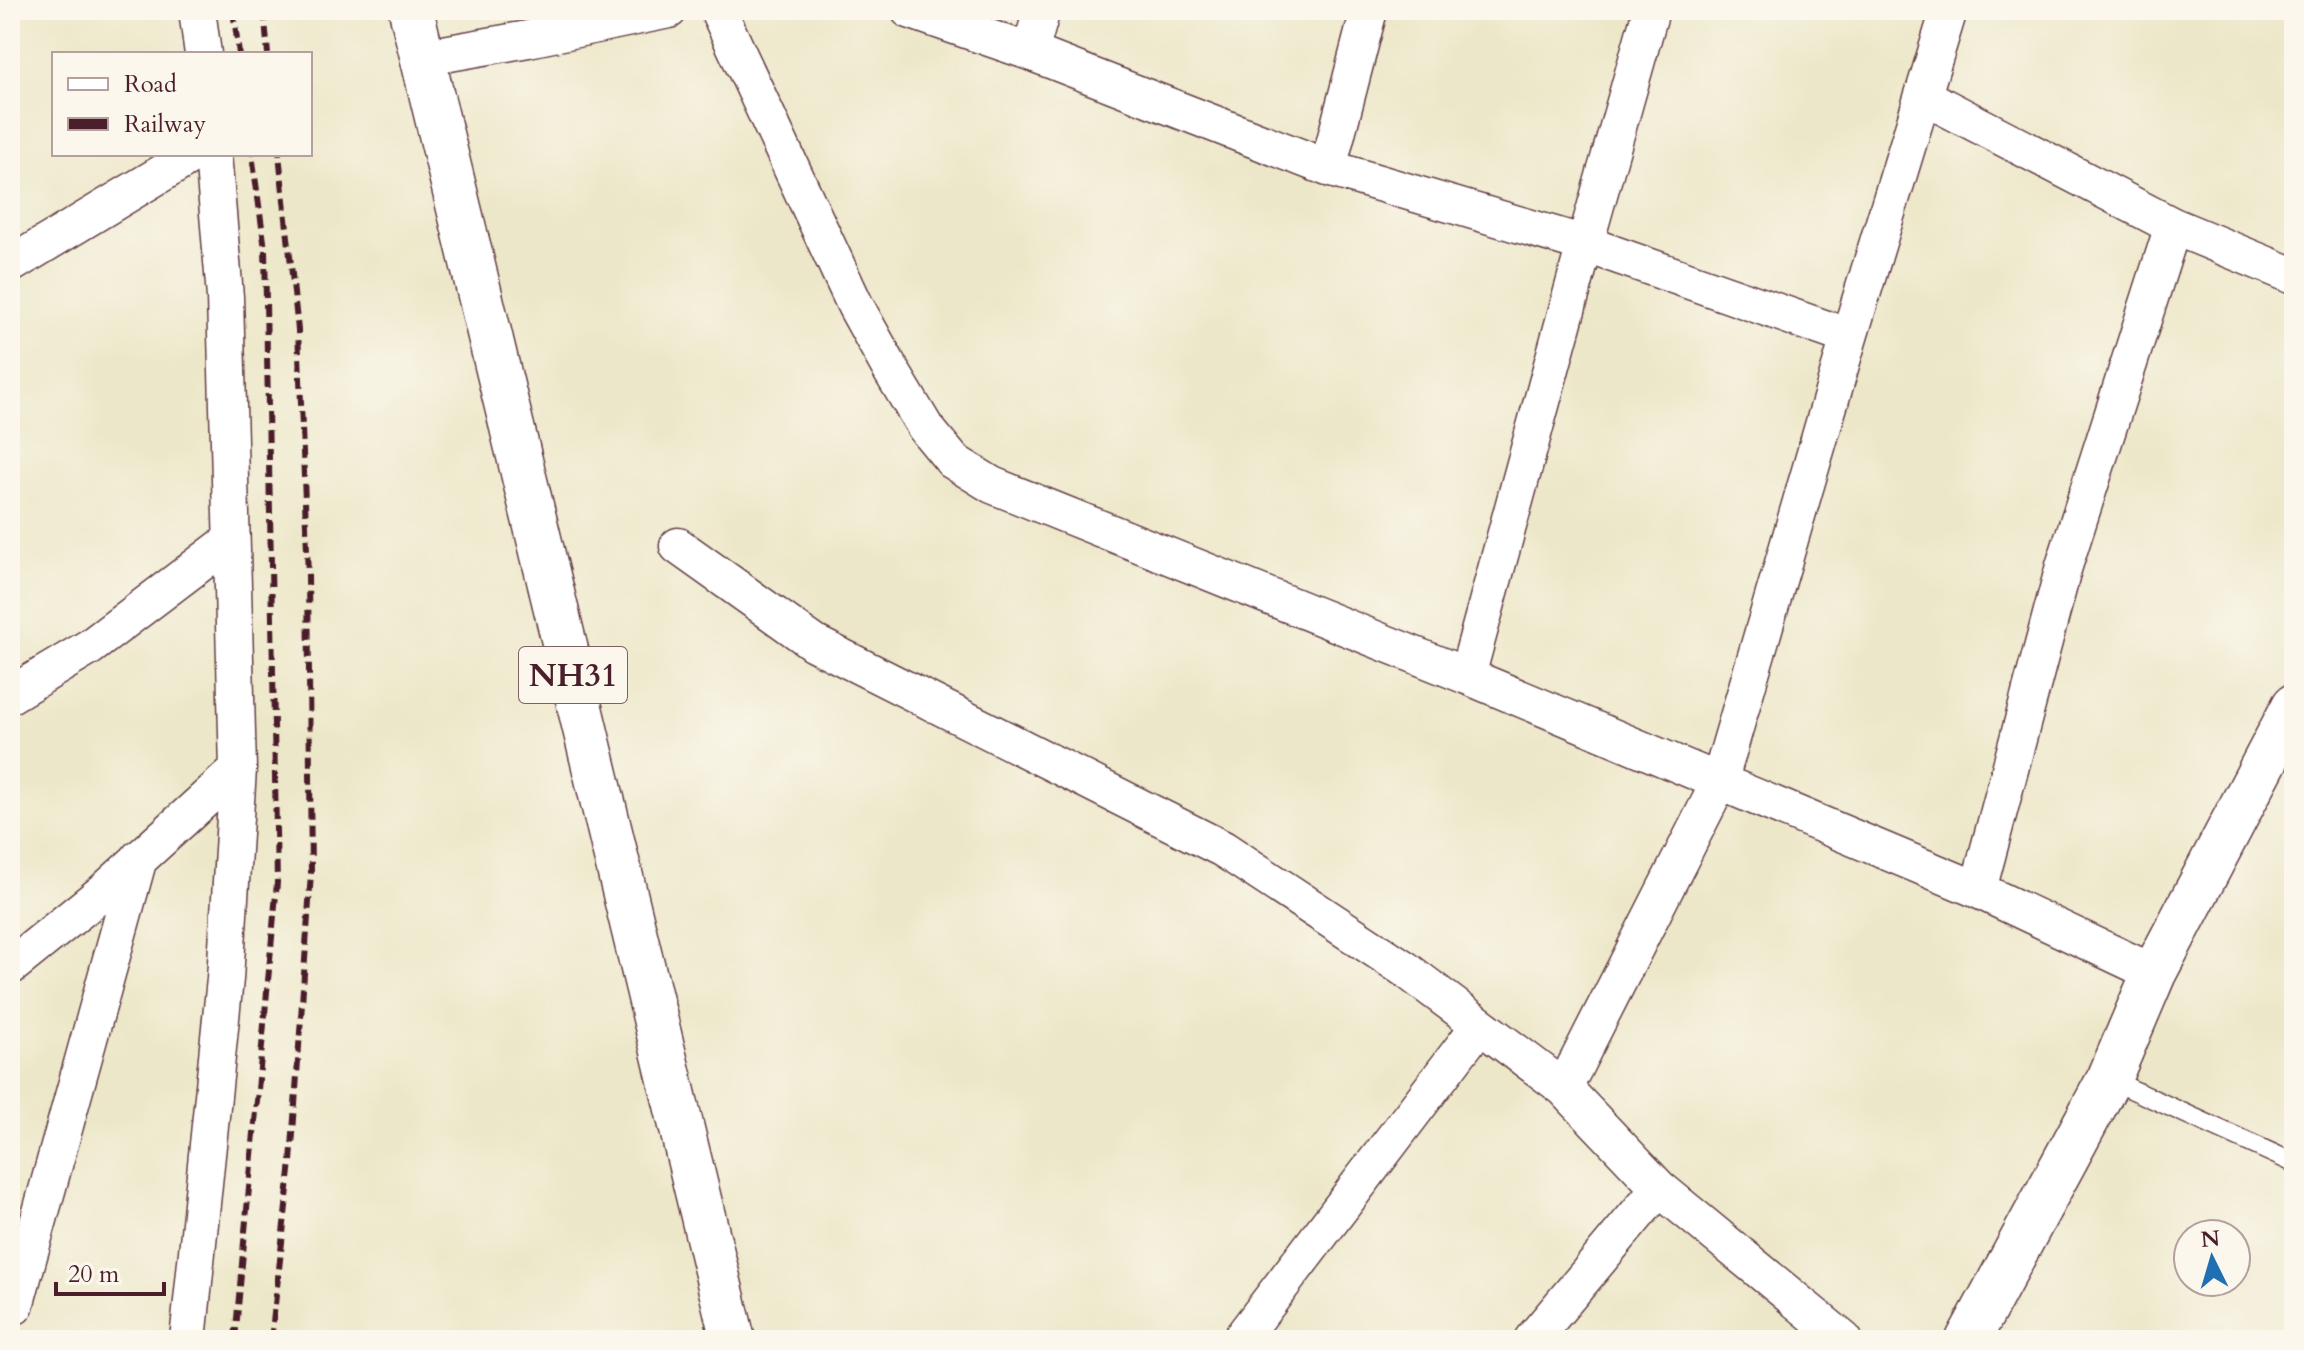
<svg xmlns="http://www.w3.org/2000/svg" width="2304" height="1350" viewBox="0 0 2304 1350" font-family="Cardo,serif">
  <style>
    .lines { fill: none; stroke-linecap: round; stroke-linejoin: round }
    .lane-casing { stroke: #623d43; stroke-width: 21 }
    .street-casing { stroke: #623d43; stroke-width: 39 }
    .primary-casing { stroke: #623d43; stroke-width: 47 }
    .highway-casing { stroke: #623d43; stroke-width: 47 }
    .lane { stroke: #fff; stroke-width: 18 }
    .street { stroke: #fff; stroke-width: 36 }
    .primary { stroke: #fff; stroke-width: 44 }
    .highway { stroke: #fff; stroke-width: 44 }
    .rail { stroke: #4a1f2b; stroke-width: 6; stroke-dasharray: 12 6; stroke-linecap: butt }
    .labels { text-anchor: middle; stroke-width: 6; stroke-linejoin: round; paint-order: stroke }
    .shield { fill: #fbf7ec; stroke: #7f6065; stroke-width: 2 }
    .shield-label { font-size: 32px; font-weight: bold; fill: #4a1f2b }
  </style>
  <rect width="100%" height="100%" fill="#fbf7ec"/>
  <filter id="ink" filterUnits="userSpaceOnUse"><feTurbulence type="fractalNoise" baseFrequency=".0125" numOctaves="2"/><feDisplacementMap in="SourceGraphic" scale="16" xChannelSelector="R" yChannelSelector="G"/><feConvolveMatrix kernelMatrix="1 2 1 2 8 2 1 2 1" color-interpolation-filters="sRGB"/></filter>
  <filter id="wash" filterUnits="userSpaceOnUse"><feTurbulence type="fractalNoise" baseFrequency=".006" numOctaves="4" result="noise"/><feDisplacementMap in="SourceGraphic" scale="32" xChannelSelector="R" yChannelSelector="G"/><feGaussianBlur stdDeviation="1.8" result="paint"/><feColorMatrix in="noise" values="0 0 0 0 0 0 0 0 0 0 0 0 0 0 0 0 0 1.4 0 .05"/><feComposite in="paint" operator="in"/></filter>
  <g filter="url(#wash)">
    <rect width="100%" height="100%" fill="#ede7c9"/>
  </g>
  <g filter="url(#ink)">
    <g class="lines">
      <defs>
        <path id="lane" d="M2109,1079L2294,1163"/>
        <path id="street" d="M197,10L203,54
          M718,10L855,305L892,372L925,427L953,461L992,485L1467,676L1585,244L1328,168L1030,52L909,10
          M1651,10L1585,244L1849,337
          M1030,52L1042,10
          M421,58L528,39L669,10
          M1923,96L2173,226L2294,276
          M1328,168L1369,10
          M10,265L194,154
          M678,546L814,643L1223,849L1405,969L1564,1088L1659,1188L1844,1340
          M1467,676L1978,890L2154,973
          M10,695L90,647L230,541
          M1978,890L2064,566L2173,226
          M10,967L103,892L238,769
          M1564,1088L1719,783L1849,337L1949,10
          M15,1306L139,858
          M188,1340L225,979L238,769L225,297L213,154
          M1240,1340L1479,1026
          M1532,1340L1659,1188"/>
        <path id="primary" d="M1968,1340L2109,1079L2154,973L2294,706"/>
        <path id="highway" d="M411,10L733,1340"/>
      </defs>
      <!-- lane casing -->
      <use href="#lane" class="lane-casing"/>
      <!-- street casing -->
      <use href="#street" class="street-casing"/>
      <!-- primary casing -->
      <use href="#primary" class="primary-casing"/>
      <!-- highway casing -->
      <use href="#highway" class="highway-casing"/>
      <!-- lane -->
      <use href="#lane" class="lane"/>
      <!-- street -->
      <use href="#street" class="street"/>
      <!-- primary -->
      <use href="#primary" class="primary"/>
      <!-- highway -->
      <use href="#highway" class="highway"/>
      <!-- rail -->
      <path class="rail" d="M233,10L239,54
        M264,10L268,54
        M235,1340L277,883L265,249L252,154
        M271,1340L291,1162L311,873L308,575L298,330L279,154"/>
    </g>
  </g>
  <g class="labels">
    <!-- shield labels -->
    <rect class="shield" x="519" y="647" width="108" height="56" rx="6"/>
    <g class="shield-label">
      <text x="573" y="686">NH31</text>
    </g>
  </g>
  <!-- margin -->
  <rect width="2304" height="1350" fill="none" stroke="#fbf7ec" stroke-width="40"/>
  <!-- legend -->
  <rect x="52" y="52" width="260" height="104" fill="#fbf7ec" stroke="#b4a19f" stroke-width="2"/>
  <rect x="68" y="78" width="40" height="12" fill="#ffffff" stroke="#b4a19f" stroke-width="2"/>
  <text x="124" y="92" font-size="24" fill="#4a1f2b">Road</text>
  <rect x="68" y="118" width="40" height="12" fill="#4a1f2b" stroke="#b4a19f" stroke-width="2"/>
  <text x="124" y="132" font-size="24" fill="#4a1f2b">Railway</text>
  <!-- north arrow -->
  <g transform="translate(2212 1258) rotate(355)"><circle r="38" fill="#fbf7ec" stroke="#b4a19f" stroke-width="2"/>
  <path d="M0-6L14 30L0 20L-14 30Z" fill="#1f6fb2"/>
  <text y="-12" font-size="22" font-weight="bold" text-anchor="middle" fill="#4a1f2b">N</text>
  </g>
  <!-- scale -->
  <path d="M56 1282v12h108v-12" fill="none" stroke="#4a1f2b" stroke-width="4"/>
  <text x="68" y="1282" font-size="24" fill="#4a1f2b" stroke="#fbf7ec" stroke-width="6" paint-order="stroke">20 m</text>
</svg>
